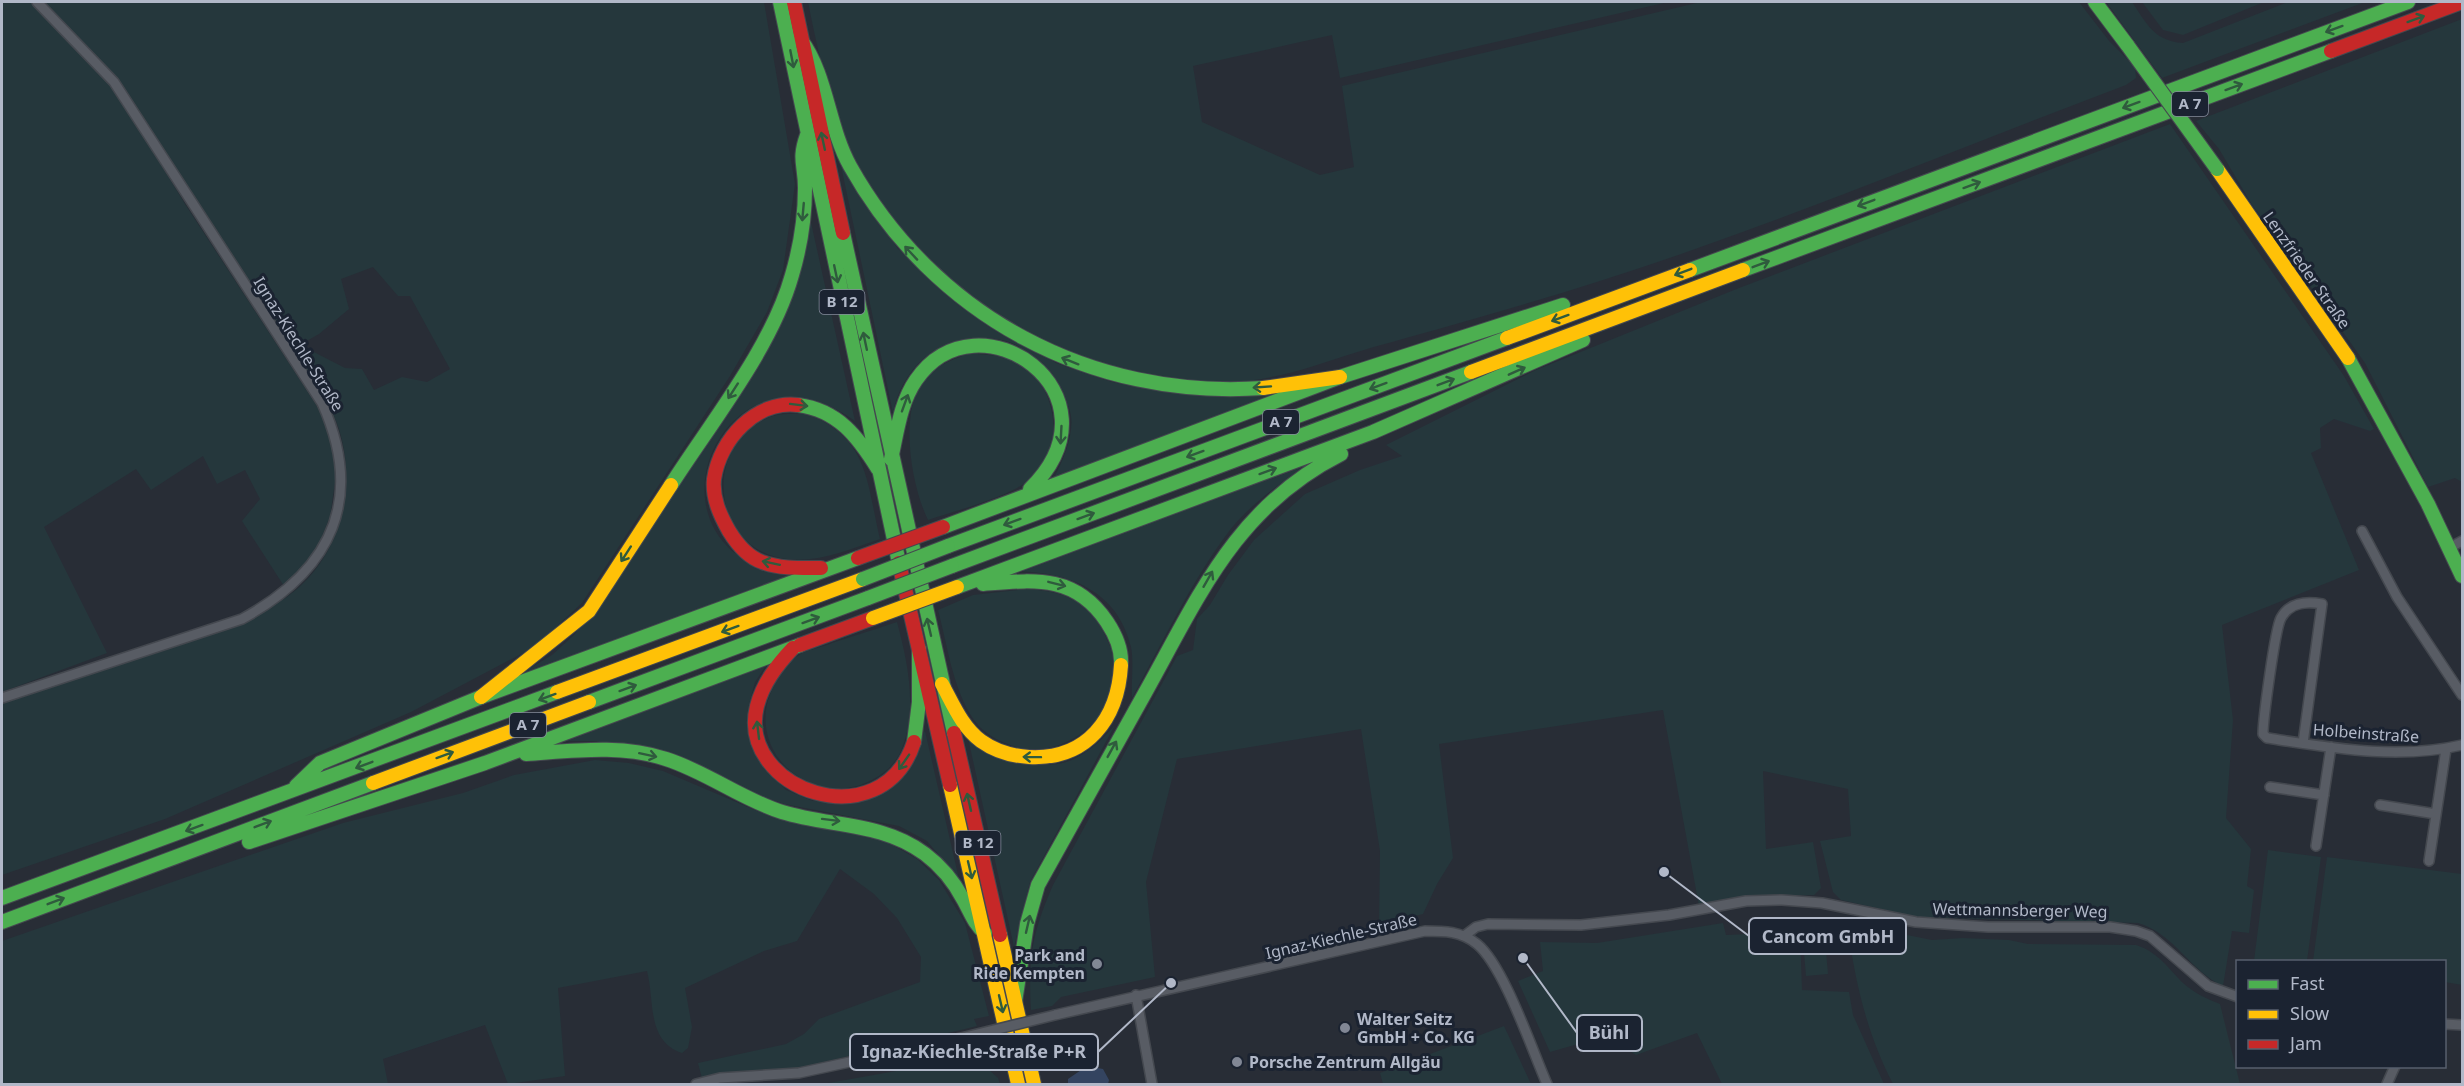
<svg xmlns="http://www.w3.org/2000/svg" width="2464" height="1086" viewBox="0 0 2464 1086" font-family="'Noto Sans',sans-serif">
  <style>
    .green { fill: #25373c }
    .water { fill: #344460 }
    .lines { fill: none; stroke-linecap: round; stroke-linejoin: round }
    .street-casing { stroke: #44484f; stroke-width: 12 }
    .fast-casing { stroke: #44484f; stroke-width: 16 }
    .slow-casing { stroke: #44484f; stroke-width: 16 }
    .jam-casing { stroke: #44484f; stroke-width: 16 }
    .street { stroke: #585c64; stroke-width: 9 }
    .fast { stroke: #4caf50; stroke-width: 14 }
    .slow { stroke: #ffc107; stroke-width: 14 }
    .jam { stroke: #c62828; stroke-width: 14 }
    .street-bridge-casing { stroke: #44484f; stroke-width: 12; stroke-linecap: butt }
    .fast-bridge-casing { stroke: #44484f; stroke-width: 16; stroke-linecap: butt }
    .slow-bridge-casing { stroke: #44484f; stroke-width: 16; stroke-linecap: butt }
    .jam-bridge-casing { stroke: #44484f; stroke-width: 16; stroke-linecap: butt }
    .street-bridge { stroke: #585c64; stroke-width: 9 }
    .fast-bridge { stroke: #4caf50; stroke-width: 14 }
    .slow-bridge { stroke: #ffc107; stroke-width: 14 }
    .jam-bridge { stroke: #c62828; stroke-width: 14 }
    .oneway { stroke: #2f5b3d }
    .poi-dot { fill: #818795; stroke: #1b2331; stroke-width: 2 }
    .labels { text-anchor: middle; stroke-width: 6; stroke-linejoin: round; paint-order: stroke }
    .shield { fill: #1b2331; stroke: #848b9b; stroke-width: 1.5 }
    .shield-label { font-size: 15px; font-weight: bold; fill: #b1b8c8 }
    .street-label { font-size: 16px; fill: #b1b8c8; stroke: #1b2331 }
    .poi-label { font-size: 16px; font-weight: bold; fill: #b1b8c8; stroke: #1b2331; text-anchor: start }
    .leader { fill: none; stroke: #b1b8c8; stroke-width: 2 }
    .callout-dot { fill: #b1b8c8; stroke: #1b2331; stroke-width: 2 }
    .callout { fill: #1b2331; stroke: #b1b8c8; stroke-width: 2 }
    .callout-label { font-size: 18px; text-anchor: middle; font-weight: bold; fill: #b1b8c8 }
  </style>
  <rect width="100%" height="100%" fill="#282d36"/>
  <!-- green -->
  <path class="green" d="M2,2H32L112,84L185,204L317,406L326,425L333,448L336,475L330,517L319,544L306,564L284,586L242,521L260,499L245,470L217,484L203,456L151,490L136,469L44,527L107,653L2,692Z
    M42,2H764L795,184L783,270L767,312L730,376L582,603L542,640L523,653L411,712L165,819L2,875V704L242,623C262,613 280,603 297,589C344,549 358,477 336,421C327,400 312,381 300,362L308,349L345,368L362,369L374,390L402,377L427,382L450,369L410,296H398L373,267L341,279L349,309L319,334L296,347L291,346L117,80Z
    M808,2H1668L1340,78L1332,35L1193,66L1202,122L1320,175L1354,167L1342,86L1701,2H2079L2110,42L2135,67L2136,78L2126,85C1983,139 1842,197 1698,248C1612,279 1523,305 1435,330C1407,338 1379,345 1351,354C1311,367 1272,381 1229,382C1077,386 932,299 859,167C832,116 819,57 808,2Z
    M2106,2H2132C2147,24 2154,41 2183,43L2288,2H2365L2162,78Z
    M2142,2H2264L2183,35L2163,30Z
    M2462,19V482L2455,478L2428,487L2365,363L2251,203L2219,149L2196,121Z
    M2170,124L2344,376L2374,429L2370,431L2334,419L2320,428L2321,448L2311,453L2359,570L2222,625L2233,720L2226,818L2251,849L2247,886L2254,890L2249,933L2232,931L2223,986C2190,971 2175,934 2138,923L1917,917L1841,900L1833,892L1820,841L1851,836L1848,789L1763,771L1766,849L1813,842L1821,888L1814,895L1746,897L1699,906L1663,710L1439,744L1453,858L1437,884L1423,914L1379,925L1380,851L1361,729L1177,759L1146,882L1155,977L1061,997L1052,1006L1031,1010C1028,958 1032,933 1053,885L1177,656L1193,650L1197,619L1210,605L1228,575L1254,540L1305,494L1360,470L1402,456L1386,445L1536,370L1739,288Z
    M840,161L898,249L1056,363L1112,382L1169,393L1233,395L1284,391L1055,476C1064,458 1078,426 1068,406C1063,396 1051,386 1044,378C1036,368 1028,354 1018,346C1009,340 992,338 982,338C936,337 902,369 893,413Z
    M810,218L855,421C745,341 658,485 732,551C743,560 777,568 792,574L512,679L552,655L575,634L746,383Z
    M970,353C983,355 999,355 1011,359C1054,375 1067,440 1038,473C1018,495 957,510 928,520C911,485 899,413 923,381C934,365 953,360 970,353Z
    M806,413C869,438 866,480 880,539C850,549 819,563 787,559C712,551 700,445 770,417C780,413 795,414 806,413Z
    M1303,467C1278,485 1249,506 1230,530C1191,581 1163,642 1132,698C1131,682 1134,662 1131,647C1117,590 1070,573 1017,571Z
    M1028,589C1072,592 1094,605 1110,646C1115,658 1118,673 1114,686C1103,728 1059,758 1016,747C997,741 980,732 970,714C952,683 947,644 938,610L973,595Z
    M897,622C908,663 918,710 901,751C897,761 886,772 877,777C824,811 751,764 768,700C774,682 785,663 802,653C811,649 823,647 832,643C854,636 876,629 897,622Z
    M767,664L755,682L749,705L767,770L786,790L813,801L866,800L925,731L959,879L927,841L899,826L784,804L596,741H567Z
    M1115,725L1030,882L1014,947L968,738C1032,765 1062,786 1115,725Z
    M595,760L629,763L663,771L755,810L854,830L891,844L917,859L939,880L965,923L989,1016L974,1019L977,1026L965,1029L798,1068L719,1073L702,1078L698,1063L786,1044L804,1034L819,1019L920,982L921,957L897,918L874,894L840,869L797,941L764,951L685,988L692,1027L688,1048L682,1053C646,1041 655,1001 647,971L558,988L565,1076L508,1084L485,1025L383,1059L388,1084H2V941L343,823L463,793L514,775Z
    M2268,850L2321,857L2307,961H2254Z
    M2327,857L2462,874V985L2445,982L2444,962L2313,961Z
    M1723,923L1726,935L1800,932L1802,990L1849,992L1853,1015L1884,1084H1722L1697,1033L1636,1055L1606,1036L1550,1052L1518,981L1543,971L1540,942L1597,943Z
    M1847,923L1932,940L1963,938L2009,940L2028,944L2136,945C2158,952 2168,968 2183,983C2194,993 2207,999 2220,1004L2240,1084H1893C1866,1032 1855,981 1847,923Z
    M1824,929L1828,974L1806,976L1802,930Z
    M1504,1026L1531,1084H1383L1380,1073Z
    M975,1057L998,1078L1000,1084H823Z"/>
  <!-- water -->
  <path class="water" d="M1087,1066L1103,1069L1109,1080L1108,1084H1068V1079Z"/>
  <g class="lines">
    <defs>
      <path id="street" d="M2362,531L2397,597L2462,695
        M2449,548L2462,541
        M2,698L242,619C332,570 365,499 322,403L114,82L37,2
        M2303,743L2322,604C2306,601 2290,602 2281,618C2275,629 2263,720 2263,734L2267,738C2332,748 2398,760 2462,745
        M2270,787L2324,795
        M2380,805L2436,814
        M2316,846L2331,747
        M2429,861L2446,749
        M1464,936L1476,927L1488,924L1581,925L1669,915L1746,901L1782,900L1822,903L1916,922L1988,927H2110L2136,931L2150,936L2208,986L2238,997
        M1136,995L1152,1084
        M1055,1015L1425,931C1444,931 1461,931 1477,944C1504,966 1532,1050 1547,1084
        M2444,1024L2462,1025
        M696,1084L720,1078L799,1073L965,1037
        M2387,1084L2395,1066"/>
      <path id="fast" d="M780,2L899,563
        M2095,2L2128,46
        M801,40C827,75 828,126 850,166C934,316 1091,400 1263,388
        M843,233L954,733
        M1690,270L2408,2
        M1743,270L2331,51
        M2348,358L2428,504L2462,576
        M798,405C838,410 858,437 878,469
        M891,459C897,433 900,403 916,380C978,290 1127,394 1030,489
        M671,485C712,421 772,347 792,275C800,248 805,216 805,188C805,164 798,160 807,135
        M943,527L1340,377L1563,305
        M948,546L1507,338
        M952,566L1471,372
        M983,584C1034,580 1075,574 1107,622C1115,634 1122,650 1121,665
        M957,587L1373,432L1583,340
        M589,702L868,598
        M914,742L919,702V649
        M526,754C572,751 621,744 666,759C707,772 741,799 782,812C831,827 882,822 925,854C941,866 954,882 963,899C970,911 974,924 985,933
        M296,786L320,763L481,697L858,558
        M249,842L485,763L800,645
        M2,898L557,692
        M2,922L373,783
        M1015,1002L1027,924L1038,885C1074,821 1109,757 1145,693C1199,596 1236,507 1341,454"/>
      <path id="slow" d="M2217,169L2348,358
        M1507,338L1690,270
        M1471,372L1743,270
        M1263,388L1340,377
        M942,684C953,704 962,727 981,741C995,751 1012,756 1029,757C1087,760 1118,719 1121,665
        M557,692L863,579
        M481,697L589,611L671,485
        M373,783L589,702
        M950,785L1018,1084
        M1000,935L1034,1084"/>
      <path id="jam" d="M794,2L843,233
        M2331,51L2462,2
        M798,405C756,400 720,439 714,479C712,498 720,515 729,531C737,544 748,557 762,562C780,569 802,568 821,568
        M899,563L950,785
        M800,645L873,618
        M793,648C777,665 763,683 757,706C736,790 882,841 914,742
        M954,733L1000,935"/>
    </defs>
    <!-- street casing -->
    <use href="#street" class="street-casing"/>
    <!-- fast casing -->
    <use href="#fast" class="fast-casing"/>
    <!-- slow casing -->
    <use href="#slow" class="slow-casing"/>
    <!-- jam casing -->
    <use href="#jam" class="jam-casing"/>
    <!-- street -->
    <use href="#street" class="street"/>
    <!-- fast -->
    <use href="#fast" class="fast"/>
    <!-- slow -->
    <use href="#slow" class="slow"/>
    <!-- jam -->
    <use href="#jam" class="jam"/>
    <defs>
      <path id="street-bridge" d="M965,1037L1055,1015"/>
      <path id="fast-bridge" d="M2128,46L2217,169
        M863,579L948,546
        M868,598L952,566"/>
      <path id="slow-bridge" d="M873,618L957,587"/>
      <path id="jam-bridge" d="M858,558L943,527"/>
    </defs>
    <!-- street-bridge casing -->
    <use href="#street-bridge" class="street-bridge-casing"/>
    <!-- fast-bridge casing -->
    <use href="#fast-bridge" class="fast-bridge-casing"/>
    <!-- slow-bridge casing -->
    <use href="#slow-bridge" class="slow-bridge-casing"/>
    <!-- jam-bridge casing -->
    <use href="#jam-bridge" class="jam-bridge-casing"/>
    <!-- street-bridge -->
    <use href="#street-bridge" class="street-bridge"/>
    <!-- fast-bridge -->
    <use href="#fast-bridge" class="fast-bridge"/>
    <!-- slow-bridge -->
    <use href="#slow-bridge" class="slow-bridge"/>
    <!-- jam-bridge -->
    <use href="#jam-bridge" class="jam-bridge"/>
  </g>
  <!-- one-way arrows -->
  <defs><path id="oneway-shaft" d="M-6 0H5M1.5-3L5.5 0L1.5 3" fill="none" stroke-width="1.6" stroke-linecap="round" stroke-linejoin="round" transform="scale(1.5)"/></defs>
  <g class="oneway">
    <use href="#oneway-shaft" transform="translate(2416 19) rotate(-20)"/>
    <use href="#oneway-shaft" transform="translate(2334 29) rotate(160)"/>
    <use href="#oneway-shaft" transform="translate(792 59) rotate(79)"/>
    <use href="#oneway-shaft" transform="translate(2234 87) rotate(-20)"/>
    <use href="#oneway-shaft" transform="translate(2131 105) rotate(160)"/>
    <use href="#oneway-shaft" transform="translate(823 141) rotate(-102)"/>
    <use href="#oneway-shaft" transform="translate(1972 185) rotate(-20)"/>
    <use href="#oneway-shaft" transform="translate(1866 203) rotate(159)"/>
    <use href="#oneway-shaft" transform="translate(803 212) rotate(95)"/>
    <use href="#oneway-shaft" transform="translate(911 253) rotate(-133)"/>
    <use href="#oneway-shaft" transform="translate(1761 264) rotate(-21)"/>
    <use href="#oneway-shaft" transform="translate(1683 272) rotate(159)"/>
    <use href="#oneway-shaft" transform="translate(836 274) rotate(78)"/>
    <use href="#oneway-shaft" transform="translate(1560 318) rotate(160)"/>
    <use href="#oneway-shaft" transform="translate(865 341) rotate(-102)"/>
    <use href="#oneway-shaft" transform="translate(1070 361) rotate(-158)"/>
    <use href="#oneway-shaft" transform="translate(1517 371) rotate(-24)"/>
    <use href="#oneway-shaft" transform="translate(1446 382) rotate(-21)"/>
    <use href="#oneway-shaft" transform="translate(1378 386) rotate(160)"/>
    <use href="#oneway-shaft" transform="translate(1262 387) rotate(176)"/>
    <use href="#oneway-shaft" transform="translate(733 391) rotate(123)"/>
    <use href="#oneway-shaft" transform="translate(905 403) rotate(-70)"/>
    <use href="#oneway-shaft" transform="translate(799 405) rotate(7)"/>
    <use href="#oneway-shaft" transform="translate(1061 435) rotate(93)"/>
    <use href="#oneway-shaft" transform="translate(1195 454) rotate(160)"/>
    <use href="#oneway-shaft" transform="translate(1268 471) rotate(-20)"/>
    <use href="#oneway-shaft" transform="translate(1086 516) rotate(-20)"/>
    <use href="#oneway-shaft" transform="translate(1012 522) rotate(160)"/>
    <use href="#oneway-shaft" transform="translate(626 554) rotate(123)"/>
    <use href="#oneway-shaft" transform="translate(771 563) rotate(-168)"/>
    <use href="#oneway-shaft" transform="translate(1208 579) rotate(-60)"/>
    <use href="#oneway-shaft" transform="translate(1057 584) rotate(14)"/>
    <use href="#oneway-shaft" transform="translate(811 620) rotate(-20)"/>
    <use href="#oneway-shaft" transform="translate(929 627) rotate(-103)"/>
    <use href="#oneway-shaft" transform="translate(730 629) rotate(160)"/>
    <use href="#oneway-shaft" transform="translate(628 688) rotate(-20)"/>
    <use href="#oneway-shaft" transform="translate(547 697) rotate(160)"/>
    <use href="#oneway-shaft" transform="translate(758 730) rotate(-97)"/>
    <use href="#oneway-shaft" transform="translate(1112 749) rotate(-61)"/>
    <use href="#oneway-shaft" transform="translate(445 755) rotate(-20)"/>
    <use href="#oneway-shaft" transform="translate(648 755) rotate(12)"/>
    <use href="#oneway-shaft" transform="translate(1032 757) rotate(-179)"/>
    <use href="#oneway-shaft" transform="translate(904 762) rotate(125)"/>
    <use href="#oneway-shaft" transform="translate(364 765) rotate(159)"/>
    <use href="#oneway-shaft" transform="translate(969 802) rotate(-103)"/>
    <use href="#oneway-shaft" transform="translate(831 820) rotate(7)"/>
    <use href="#oneway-shaft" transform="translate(263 824) rotate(-21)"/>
    <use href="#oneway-shaft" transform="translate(194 828) rotate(160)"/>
    <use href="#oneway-shaft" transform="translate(970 870) rotate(77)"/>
    <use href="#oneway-shaft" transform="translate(56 901) rotate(-21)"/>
    <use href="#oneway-shaft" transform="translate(1028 924) rotate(-77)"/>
    <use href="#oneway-shaft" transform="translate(1001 1004) rotate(77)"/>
  </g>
  <!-- markers -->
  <g class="poi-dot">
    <circle cx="1097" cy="964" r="6"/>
    <circle cx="1345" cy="1028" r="6"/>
    <circle cx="1237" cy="1062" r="6"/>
  </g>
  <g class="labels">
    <!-- shield labels -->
    <g class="shield">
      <rect x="2172" y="92" width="36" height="24" rx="4.5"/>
      <rect x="819.5" y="290" width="45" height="24" rx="4.5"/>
      <rect x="1263" y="410" width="36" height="24" rx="4.5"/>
      <rect x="510" y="713" width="36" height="24" rx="4.5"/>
      <rect x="955.5" y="831" width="45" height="24" rx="4.5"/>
    </g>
    <g class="shield-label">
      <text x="2190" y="109">A 7</text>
      <text x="842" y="307">B 12</text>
      <text x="1281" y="427">A 7</text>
      <text x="528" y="730">A 7</text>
      <text x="978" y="848">B 12</text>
    </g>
    <!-- street labels -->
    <g class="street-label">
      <text transform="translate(2307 270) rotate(55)" y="6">Lenzfrieder Straße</text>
      <text transform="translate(299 344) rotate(58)" y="6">Ignaz-Kiechle-Straße</text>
      <text transform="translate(2366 733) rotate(4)" y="6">Holbeinstraße</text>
      <text transform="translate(2020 910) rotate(1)" y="6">Wettmannsberger Weg</text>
      <text transform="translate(1341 936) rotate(-13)" y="6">Ignaz-Kiechle-Straße</text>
    </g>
    <!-- poi labels -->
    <g class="poi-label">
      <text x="1085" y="961" text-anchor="end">Park and<tspan x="1085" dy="18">Ride Kempten</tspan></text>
      <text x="1357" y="1025">Walter Seitz<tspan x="1357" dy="18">GmbH + Co. KG</tspan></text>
      <text x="1249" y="1068">Porsche Zentrum Allgäu</text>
    </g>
  </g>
  <!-- callouts -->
  <path class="leader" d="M1664 872L1749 936M1523 958L1577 1033M1171 983L1098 1052"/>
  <g class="callout-dot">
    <circle cx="1664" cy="872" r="6"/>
    <circle cx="1523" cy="958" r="6"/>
    <circle cx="1171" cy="983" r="6"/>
  </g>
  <g class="callout">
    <rect x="1749" y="918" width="157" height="36" rx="6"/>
    <rect x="1577" y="1015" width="65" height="36" rx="6"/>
    <rect x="850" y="1034" width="248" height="36" rx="6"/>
  </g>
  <g class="callout-label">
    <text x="1828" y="943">Cancom GmbH</text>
    <text x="1609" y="1039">Bühl</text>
    <text x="974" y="1058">Ignaz-Kiechle-Straße P+R</text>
  </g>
  <!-- border -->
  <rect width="2464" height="1086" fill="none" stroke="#b1b8c8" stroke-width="6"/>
  <!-- legend -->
  <rect x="2236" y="960" width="210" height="108" fill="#1b2331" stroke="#575f6d" stroke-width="1.5"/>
  <rect x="2248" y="980" width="30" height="9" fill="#4caf50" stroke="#575f6d" stroke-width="1.5"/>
  <text x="2290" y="990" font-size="18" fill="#b1b8c8">Fast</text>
  <rect x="2248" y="1010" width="30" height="9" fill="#ffc107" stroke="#575f6d" stroke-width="1.5"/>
  <text x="2290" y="1020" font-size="18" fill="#b1b8c8">Slow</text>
  <rect x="2248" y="1040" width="30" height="9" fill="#c62828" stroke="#575f6d" stroke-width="1.5"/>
  <text x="2290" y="1050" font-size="18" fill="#b1b8c8">Jam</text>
</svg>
